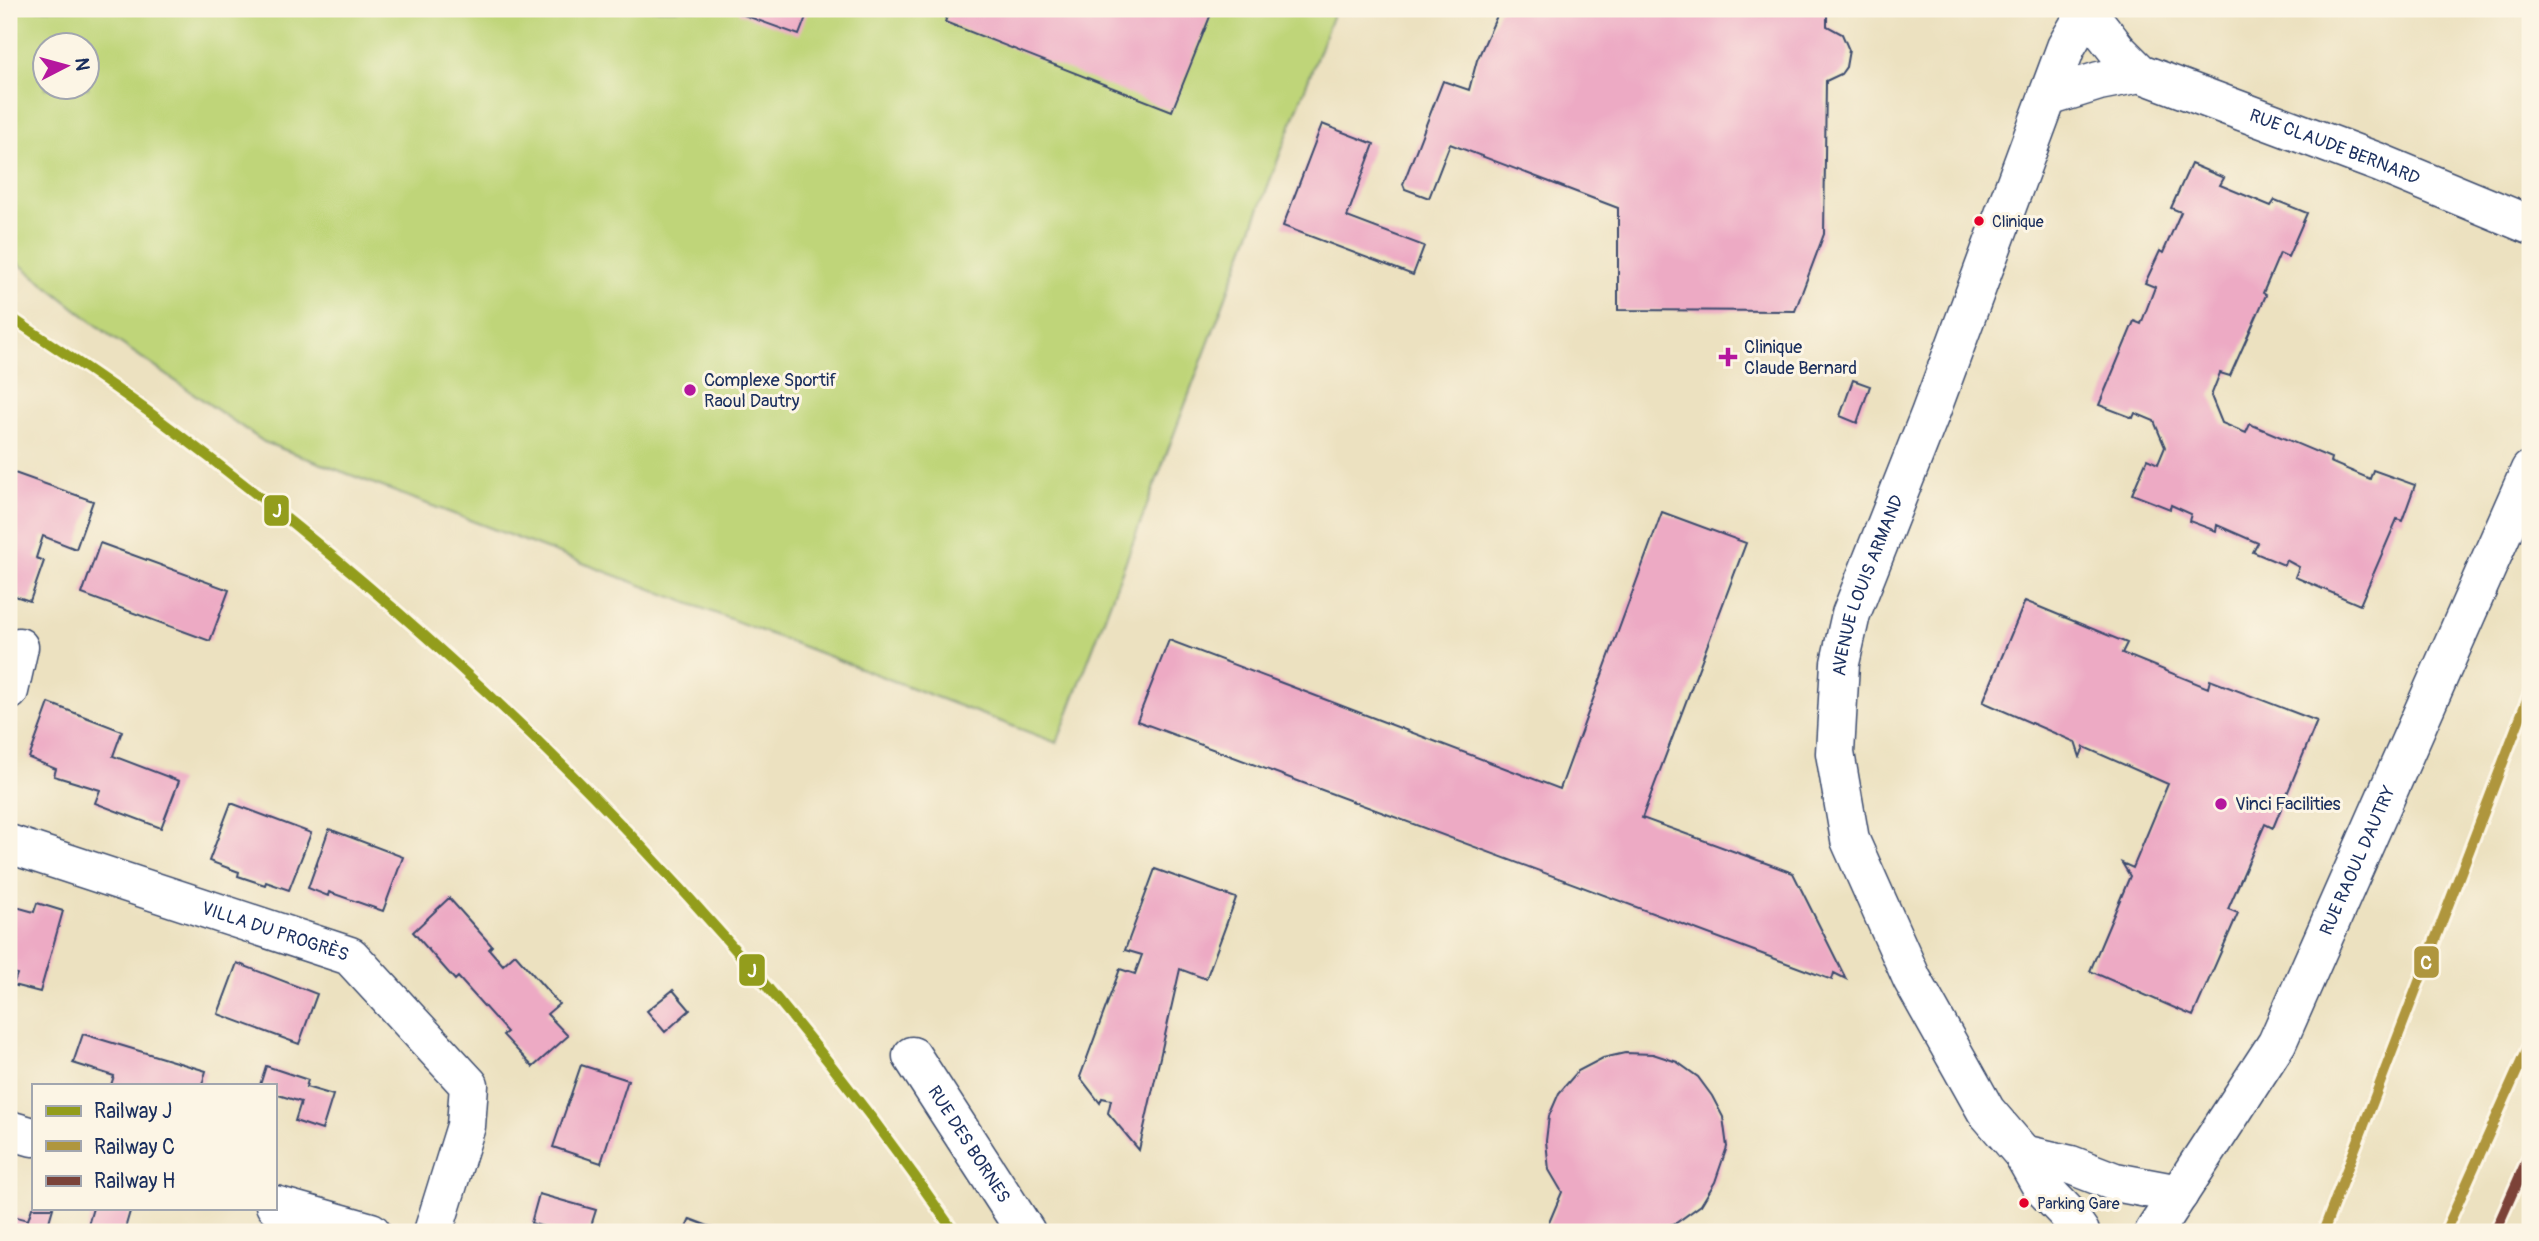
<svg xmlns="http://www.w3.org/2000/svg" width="2539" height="1241" viewBox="0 0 2539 1241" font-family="Pangolin,sans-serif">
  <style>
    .green { fill: #bfd579; stroke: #6d826c; stroke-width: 2; fill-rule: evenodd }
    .building { fill: #edaac4 }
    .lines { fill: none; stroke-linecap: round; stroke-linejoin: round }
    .street-casing { stroke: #3a4a6d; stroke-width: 41 }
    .street { stroke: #fff; stroke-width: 38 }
    .rail-1-casing { stroke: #fcf5e5; stroke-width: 16 }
    .rail-2-casing { stroke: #fcf5e5; stroke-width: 16 }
    .rail-3-casing { stroke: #fcf5e5; stroke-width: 16 }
    .rail-1 { stroke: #939d1c; stroke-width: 10 }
    .rail-2 { stroke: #af963e; stroke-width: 10 }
    .rail-3 { stroke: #7b4339; stroke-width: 10 }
    .bus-dot { fill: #e4002b; stroke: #fcf5e5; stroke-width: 2.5 }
    .poi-dot { fill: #b5179e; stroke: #fcf5e5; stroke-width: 2.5 }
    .labels { text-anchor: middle; stroke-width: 6; stroke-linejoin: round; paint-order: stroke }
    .bus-label { font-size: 16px; fill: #1b2f5e; stroke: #fcf5e5; text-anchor: start }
    .street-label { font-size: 18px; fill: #1b2f5e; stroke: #fcf5e5 }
    .poi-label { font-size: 18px; fill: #1b2f5e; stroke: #fcf5e5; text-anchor: start }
    .line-badge { stroke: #fcf5e5; stroke-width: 2.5 }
    .badge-label { font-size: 19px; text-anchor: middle; font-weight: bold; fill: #fff }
  </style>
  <rect width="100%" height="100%" fill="#fcf5e5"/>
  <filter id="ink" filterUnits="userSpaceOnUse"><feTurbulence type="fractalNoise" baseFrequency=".0143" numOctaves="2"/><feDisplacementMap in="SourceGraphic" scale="14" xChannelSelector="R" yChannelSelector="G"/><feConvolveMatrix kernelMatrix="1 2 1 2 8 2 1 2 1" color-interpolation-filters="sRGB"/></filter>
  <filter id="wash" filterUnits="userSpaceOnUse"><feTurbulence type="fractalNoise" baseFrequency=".00686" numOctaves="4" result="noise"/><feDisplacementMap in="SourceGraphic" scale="28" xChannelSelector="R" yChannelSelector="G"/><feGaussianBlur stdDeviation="1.57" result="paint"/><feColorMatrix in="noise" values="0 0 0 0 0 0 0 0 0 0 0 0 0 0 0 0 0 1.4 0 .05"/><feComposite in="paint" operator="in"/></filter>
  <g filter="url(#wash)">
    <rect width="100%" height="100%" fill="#ece1c0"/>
    <!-- green -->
    <path class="green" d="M9,9H1335L1057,743L264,442L113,338L9,256ZM46,46H88V88H46Z"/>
    <g id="blocks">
      <!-- building -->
      <path class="building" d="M740,9H809L799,35L738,13Z
        M950,9H1213L1172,111L945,22Z
        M1500,9H1827V26L1842,34L1849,50L1846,67L1841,74L1826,81L1824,234L1795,311L1618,310V208L1450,144L1429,198L1405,189L1403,184L1443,81L1469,90L1477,60Z
        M1322,124L1374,144L1347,217L1424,246L1413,275L1283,226Z
        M2191,164L2224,178L2220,185L2271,206L2275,200L2307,213L2288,257L2280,253L2263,293L2266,295L2230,376L2220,373L2211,396L2222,423L2246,433L2250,424L2331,458L2330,462L2370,479L2373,470L2415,485L2402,521L2397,519L2360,605L2295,577L2299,567L2286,560L2284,565L2253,552L2258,543L2217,525L2216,531L2189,521L2191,514L2171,505L2170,509L2132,494L2147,459L2158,464L2165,447L2154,421L2135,413L2133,418L2099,405L2134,321L2141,324L2155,287L2145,283L2160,251L2163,253L2181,212L2171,208Z
        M1853,380L1870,386L1857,423L1840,416Z
        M9,471L93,501L76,549L43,536L36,558L44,561L30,601L9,594Z
        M1662,512L1746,543L1642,818L1793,873L1846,979L1834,973L1832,980L1137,721L1169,640L1560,789Z
        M100,543L229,590L210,641L82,594Z
        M2025,601L2127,643L2122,653L2208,688L2210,680L2317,721L2273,828L2265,824L2228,909L2238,913L2193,1016L2090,971L2130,876L2122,863L2133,868L2168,784L2084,747L2080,757L2075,742L1983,702Z
        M49,703L122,731L113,756L179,781L161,828L95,803L100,790L54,776L56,769L29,758Z
        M231,803L311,833L289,890L266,882L265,885L238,876L239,872L209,861Z
        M329,829L403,857L383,911L329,892L328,896L308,888Z
        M1155,869L1236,898L1206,979L1180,969L1139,1150L1108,1113L1111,1100L1102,1098L1100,1103L1080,1077L1120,969L1135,974L1142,955L1125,950Z
        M449,898L492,946L489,949L503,965L515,954L559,1004L547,1014L568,1036L533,1067L503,1035L507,1032L458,977L455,980L413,932Z
        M37,903L63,911L40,992L13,985L17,974L9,971V905L34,912Z
        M237,963L317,994L299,1044L218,1014Z
        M673,990L690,1010L665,1032L647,1011Z
        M83,1034L206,1071L202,1085H111L114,1076L73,1063Z
        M1625,1053L1653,1054L1677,1062L1698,1077L1712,1096L1723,1117L1727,1147L1715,1182L1701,1205L1676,1223L1652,1231L1545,1232L1562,1192L1549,1170L1546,1141L1549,1116L1559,1093L1578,1071L1603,1058Z
        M581,1065L628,1080L601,1163L553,1147Z
        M266,1066L308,1080L306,1087L333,1095L322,1130L295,1121L301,1102L275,1094V1085H260Z
        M539,1194L596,1210L589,1232H560L531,1223Z
        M32,1208H53L46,1232H9V1215L28,1220Z
        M93,1208H131L124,1232H86Z
        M690,1219L724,1232H684Z"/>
    </g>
  </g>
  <g filter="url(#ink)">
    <use href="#blocks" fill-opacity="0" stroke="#3a4a6d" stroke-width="2"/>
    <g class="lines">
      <defs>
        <g id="street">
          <path id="s1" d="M2087,11L2118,51L2140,73L2380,163L2530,225"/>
          <path d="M2048,97L2099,81L2140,73"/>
          <path d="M9,691L19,647"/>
          <path id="s2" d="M9,844L350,956L469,1085L466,1126L433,1232"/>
          <path id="s3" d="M912,1056L1026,1232"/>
          <path d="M9,1130L33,1137"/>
          <path d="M2023,1154L2071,1165L2115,1182L2179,1194"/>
          <path d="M275,1205L371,1232"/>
          <path id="s4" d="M2080,1232L2066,1212L2041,1186L2023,1154L1986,1111L1912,979L1850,840L1835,753L1840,663L1851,614L1930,414L2066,47L2088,9"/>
          <path id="s5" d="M2154,1232L2277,1043L2530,470"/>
        </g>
      </defs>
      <!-- street casing -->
      <use href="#street" class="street-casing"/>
      <!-- street -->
      <use href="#street" class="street"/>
      <defs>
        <path id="rail-1" d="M9,316C59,350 109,382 157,418C463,645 738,917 954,1232"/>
        <path id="rail-2" d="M2323,1232L2530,692
          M2445,1232L2530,1042"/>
        <path id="rail-3" d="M2495,1232L2530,1153"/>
      </defs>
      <!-- rail-1 casing -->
      <use href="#rail-1" class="rail-1-casing"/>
      <!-- rail-2 casing -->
      <use href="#rail-2" class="rail-2-casing"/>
      <!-- rail-3 casing -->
      <use href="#rail-3" class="rail-3-casing"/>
      <!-- rail-1 -->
      <use href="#rail-1" class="rail-1"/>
      <!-- rail-2 -->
      <use href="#rail-2" class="rail-2"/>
      <!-- rail-3 -->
      <use href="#rail-3" class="rail-3"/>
    </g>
  </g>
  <!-- markers -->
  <g class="bus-dot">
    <circle cx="1979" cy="221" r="6"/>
    <circle cx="2024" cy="1203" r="6"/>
  </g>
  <g class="poi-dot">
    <path d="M1724.5 346.5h7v7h7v7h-7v7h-7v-7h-7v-7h7z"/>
    <circle cx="690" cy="390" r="7"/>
    <circle cx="2221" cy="804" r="7"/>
  </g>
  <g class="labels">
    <!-- bus labels -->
    <g class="bus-label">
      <text x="1992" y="227">Clinique</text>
      <text x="2037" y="1209">Parking Gare</text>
    </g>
    <!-- street labels -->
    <g class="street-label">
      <text dy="6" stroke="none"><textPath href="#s1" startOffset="290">RUE CLAUDE BERNARD</textPath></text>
      <text dy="6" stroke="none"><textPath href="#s4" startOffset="718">AVENUE LOUIS ARMAND</textPath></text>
      <text dy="6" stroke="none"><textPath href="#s5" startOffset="425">RUE RAOUL DAUTRY</textPath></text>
      <text dy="6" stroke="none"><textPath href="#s2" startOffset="280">VILLA DU PROGRÈS</textPath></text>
      <text dy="6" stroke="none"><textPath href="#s3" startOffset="105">RUE DES BORNES</textPath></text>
    </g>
    <!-- poi labels -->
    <g class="poi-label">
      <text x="1744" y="353">Clinique<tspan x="1744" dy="21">Claude Bernard</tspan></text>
      <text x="704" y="386">Complexe Sportif<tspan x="704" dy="21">Raoul Dautry</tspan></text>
      <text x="2235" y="810">Vinci Facilities</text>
    </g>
  </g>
  <g class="line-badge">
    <rect x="263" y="494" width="27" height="33" rx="7" fill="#939d1c"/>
    <rect x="2413" y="945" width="27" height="34" rx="7" fill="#af963e"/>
    <rect x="738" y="953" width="28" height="34" rx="7" fill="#939d1c"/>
  </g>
  <g class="badge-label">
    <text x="277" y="517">J</text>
    <text x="2426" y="969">C</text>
    <text x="752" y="977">J</text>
  </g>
  <!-- margin -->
  <rect width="2539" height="1241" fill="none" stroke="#fcf5e5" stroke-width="35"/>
  <!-- legend -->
  <rect x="32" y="1084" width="245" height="126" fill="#fcf5e5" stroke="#a2a6af" stroke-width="2"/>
  <rect x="46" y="1106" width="35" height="10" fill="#939d1c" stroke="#a2a6af" stroke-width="2"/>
  <text x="94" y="1118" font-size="21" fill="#1b2f5e">Railway J</text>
  <rect x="46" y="1141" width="35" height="10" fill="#af963e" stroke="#a2a6af" stroke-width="2"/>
  <text x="94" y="1154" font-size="21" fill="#1b2f5e">Railway C</text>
  <rect x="46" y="1176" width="35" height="10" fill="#7b4339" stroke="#a2a6af" stroke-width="2"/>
  <text x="94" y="1188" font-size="21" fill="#1b2f5e">Railway H</text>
  <!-- north arrow -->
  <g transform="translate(66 66) rotate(84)"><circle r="33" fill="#fcf5e5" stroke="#a2a6af" stroke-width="2"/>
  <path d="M0-5L12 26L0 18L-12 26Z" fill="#b5179e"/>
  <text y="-10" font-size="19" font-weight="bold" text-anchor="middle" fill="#1b2f5e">N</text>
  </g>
</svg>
